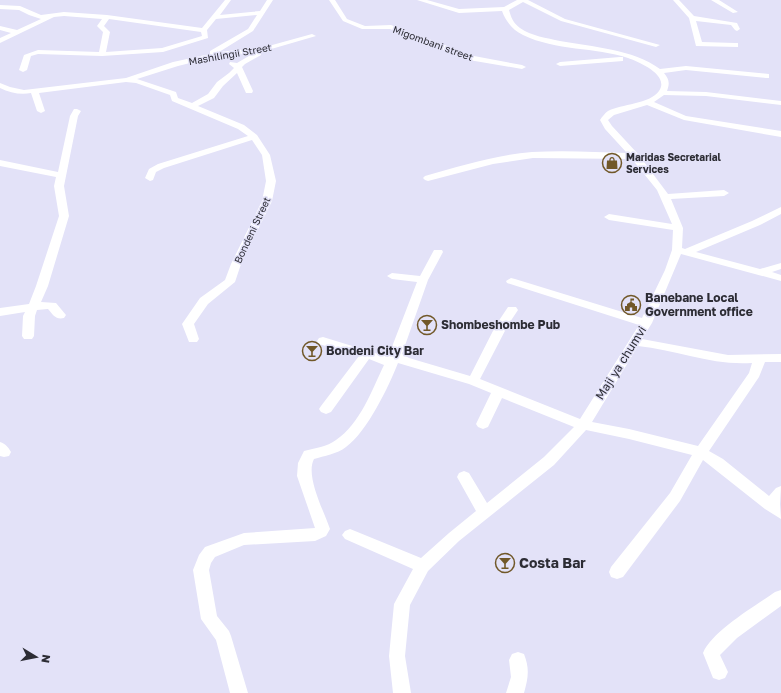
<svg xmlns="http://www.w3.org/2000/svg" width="781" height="693" viewBox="0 0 781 693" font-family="'Golos Text',sans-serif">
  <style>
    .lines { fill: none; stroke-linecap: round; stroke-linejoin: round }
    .minor { fill: #fff; fill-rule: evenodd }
    .labels { text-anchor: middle; stroke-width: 3; stroke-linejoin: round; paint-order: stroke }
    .far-street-label { font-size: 10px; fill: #2c2c34; stroke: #e3e2f8 }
    .far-poi-label { font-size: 10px; font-weight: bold; fill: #2c2c34; stroke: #e3e2f8; text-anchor: start }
    .poi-label { font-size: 12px; font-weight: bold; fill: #2c2c34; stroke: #e3e2f8; text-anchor: start }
    .street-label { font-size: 12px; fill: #2c2c34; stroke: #e3e2f8 }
    .near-poi-label { font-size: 14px; font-weight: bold; fill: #2c2c34; stroke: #e3e2f8; text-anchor: start }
  </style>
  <rect width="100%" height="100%" fill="#e3e2f8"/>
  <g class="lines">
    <!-- minor -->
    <path class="minor" d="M225,0H231L220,15L260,11L267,0H273L253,31L219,52L265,47L312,34L316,36L261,52V55L245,64L242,67L253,91L252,93H246L237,73L223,86L214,98L198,106L244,125L257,135L270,155L276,181L272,201L241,264L235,282L208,304L194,324L199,339L197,342H189L182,324L200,298L225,280L231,264L262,201L266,181L262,155L252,140L164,168L156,172L153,180L150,181L145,178L149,169L158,164L248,136L238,129L172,101L170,95L136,83L126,82L39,93L45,111L41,113L37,111L31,93C21,95 10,93 0,88V83L10,87L24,90L126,78L173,62L210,54V51L248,29L257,15L216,19L207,30L208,38L163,52L102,56L38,54L31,56L27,70L23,72L19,70L24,55L38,50L99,52L103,32L97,26L102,19L64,16L54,17L0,43V38L11,33L0,30V26L17,30L41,19L29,15L19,10L0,9V5L20,6L41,15L64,12L107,15L202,28ZM109,19L201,32L202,36L162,48L106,52L110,32L104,26ZM254,53L237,63L230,62L229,64L234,68L229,73L217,82L208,94L192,103L178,98L176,92L137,79L178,66L214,57Z
      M329,0H335L347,19L365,26L391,25L474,56L522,65L526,67L522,69L469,60L390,29H362L343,21Z
      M417,0H427L459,9L504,7L517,0H528L565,19L660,45L656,47L561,21L523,2L509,10C511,17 513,23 520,28C531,36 547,38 560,41C592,47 633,49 660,69L686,66L769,74V78H766L686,70L664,73C669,79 670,83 667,91L706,92L781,101V105L706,96L664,95L654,102L686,116L781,131V137L684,120L647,105L614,115L608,120L612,126L638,154L668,194L724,190L729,193L724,196L671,199L683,228L682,248L685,249L752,221L781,207V214L760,225L696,252L760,269L781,263V269L772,272L781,275V281L681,254L652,323L642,339L728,355L781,354V362H765L759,377L709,451L723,459L769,496L776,488L781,486L780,504L781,519L765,509L703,460L680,501L623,577L617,579L611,577L609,572L611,567L670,493L692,455L629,439L586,430L554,465L459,541L428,571L410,605L405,656L411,693H393L389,656L394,604L413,569L345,539L342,535L345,531L350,529L355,531L421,558L449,533L476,511L457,477L459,473L464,471L469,473L487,503L544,457L574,427L502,398L488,427L483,429L478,427L476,424L491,393L469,384L398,363C389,386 367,432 346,447C337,454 324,456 314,459C305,476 324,511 330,529L326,536L315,541L244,545L215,557L211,563L209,570L217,616L229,631L231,636L248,693H230L216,640L201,619L193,570L199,555L205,547L244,533L315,528L297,476L298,463L304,451C315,448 327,447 336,440C360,424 372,390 384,365L369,359L331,412L326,414L321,412L319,409L321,406L359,356L319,344L317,341L319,338L323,337L388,357L417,282L392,279L387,276L392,273L420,276L434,250H442L443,252L428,280L402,354L409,358L470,376L496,325L508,307H516L518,310L508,325L480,379L580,419L639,325L507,283L506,281L511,278L515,279L642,318L665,270L672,250L673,230L609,220L604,217L609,214L672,224L657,190L632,159L533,158L493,164L428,181L425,180L423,178L425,176C460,166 496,155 532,152C564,150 596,152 627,153L605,129L600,120C602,117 605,113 608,111C621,104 650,104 659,91C670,75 639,62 628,58C595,47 556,51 523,35C513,30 506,22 502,11L459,13ZM638,346C676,350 714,366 752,363L749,373L698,446L629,429L592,422Z
      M673,0H679L694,16L737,23L740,29L737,31L735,30L731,25L696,21L702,42L735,43H738V47L696,46L689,18Z
      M711,0H719L738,12L733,13Z
      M620,57H623V61L560,66L556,64L560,62Z
      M74,109H77L81,111L78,116L64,186L69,216L48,286L41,302L56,303L66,315L64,318C56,320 53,315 48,309L37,310L35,316L34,336L32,339H24L22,336L23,316L25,312L0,316V308L29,304L36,286L59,216L54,186L56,177L0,166V160L58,172L70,116Z
      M0,442C6,444 8,447 11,452L9,456L4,457L0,456Z
      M781,590V606L737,638L720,655L728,672L725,678L719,680L713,678L703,653C712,631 755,606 775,592Z
      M518,652L524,654C530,669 528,679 524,693H506L511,677L509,660L512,654Z"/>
  </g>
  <!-- icons -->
  <defs>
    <symbol id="shop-ring" viewBox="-11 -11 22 22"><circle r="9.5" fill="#e3e2f8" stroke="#715829" stroke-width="1.5"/><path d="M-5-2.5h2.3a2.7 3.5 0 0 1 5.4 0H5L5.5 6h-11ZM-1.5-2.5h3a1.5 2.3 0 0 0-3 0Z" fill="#715829"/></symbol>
    <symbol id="civic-ring" viewBox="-11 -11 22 22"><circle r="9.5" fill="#e3e2f8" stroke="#715829" stroke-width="1.5"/><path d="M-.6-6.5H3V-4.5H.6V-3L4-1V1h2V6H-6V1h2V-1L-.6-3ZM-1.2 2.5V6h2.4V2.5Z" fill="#715829"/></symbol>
    <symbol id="bar-ring" viewBox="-11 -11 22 22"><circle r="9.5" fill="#e3e2f8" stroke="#715829" stroke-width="1.5"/><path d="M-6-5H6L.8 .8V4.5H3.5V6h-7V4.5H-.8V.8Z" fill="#715829"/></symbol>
  </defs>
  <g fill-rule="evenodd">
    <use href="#shop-ring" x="601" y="152" width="22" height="22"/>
    <use href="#civic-ring" x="620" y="294" width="22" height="22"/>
    <use href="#bar-ring" x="416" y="314" width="22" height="22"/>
    <use href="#bar-ring" x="301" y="340" width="22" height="22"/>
    <use href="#bar-ring" x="494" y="552" width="22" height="22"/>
  </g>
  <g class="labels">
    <!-- far-street labels -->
    <g class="far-street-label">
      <text transform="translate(433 43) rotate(20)" y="4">Migombani street</text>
      <text transform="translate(230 54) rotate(-10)" y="4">Mashilingii Street</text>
      <text transform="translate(252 230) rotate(-65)" y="4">Bondeni Street</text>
    </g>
    <!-- far-poi labels -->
    <g class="far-poi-label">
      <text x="626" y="161">Maridas Secretarial<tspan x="626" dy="12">Services</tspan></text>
    </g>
    <!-- poi labels -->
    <g class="poi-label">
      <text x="645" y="302">Banebane Local<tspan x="645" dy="14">Government office</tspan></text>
      <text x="441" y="329">Shombeshombe Pub</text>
      <text x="326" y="355">Bondeni City Bar</text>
    </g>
    <!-- street labels -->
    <g class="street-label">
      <text transform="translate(621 363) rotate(-58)" y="4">Maji ya chumvi</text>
    </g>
    <!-- near-poi labels -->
    <g class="near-poi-label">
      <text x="519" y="568">Costa Bar</text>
    </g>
  </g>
  <!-- north arrow -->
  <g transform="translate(36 657) rotate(100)" stroke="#e3e2f8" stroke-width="3" paint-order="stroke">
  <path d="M0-3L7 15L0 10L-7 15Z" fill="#2c2c34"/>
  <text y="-6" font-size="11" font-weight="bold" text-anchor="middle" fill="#2c2c34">N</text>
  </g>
</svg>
